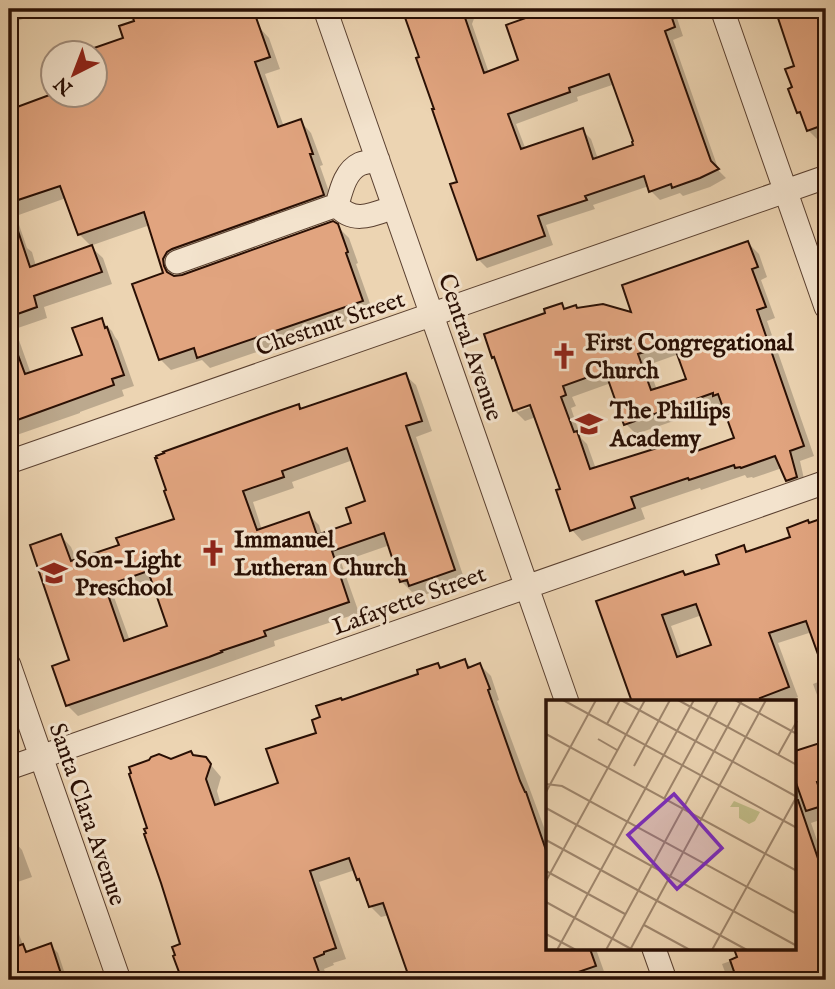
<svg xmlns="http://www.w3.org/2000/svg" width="835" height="989" viewBox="0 0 835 989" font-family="'IM FELL English',serif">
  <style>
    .shadow { fill: #0003; fill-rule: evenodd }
    .building { fill: #e1a47f; stroke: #290f04; stroke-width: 2; fill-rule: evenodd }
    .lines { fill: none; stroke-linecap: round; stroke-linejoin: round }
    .minor-casing { stroke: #5a4030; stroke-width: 25 }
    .minor { stroke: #f3e3cd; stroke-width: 23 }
    .labels { text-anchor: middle; stroke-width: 6; stroke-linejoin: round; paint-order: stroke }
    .street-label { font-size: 24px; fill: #290f04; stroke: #f3e3cd }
    .poi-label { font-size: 24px; font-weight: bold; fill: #290f04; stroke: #f3e3cd; text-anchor: start }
    .inset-road { fill: none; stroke: #9e856c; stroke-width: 2 }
    .view { fill: #7b2cbf; fill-opacity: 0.15; stroke: #7b2cbf; stroke-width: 3.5 }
    .inset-edge { fill: none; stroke: #290f04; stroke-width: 3.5 }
  </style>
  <rect width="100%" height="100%" fill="#ecd4b2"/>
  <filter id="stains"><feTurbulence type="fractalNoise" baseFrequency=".00286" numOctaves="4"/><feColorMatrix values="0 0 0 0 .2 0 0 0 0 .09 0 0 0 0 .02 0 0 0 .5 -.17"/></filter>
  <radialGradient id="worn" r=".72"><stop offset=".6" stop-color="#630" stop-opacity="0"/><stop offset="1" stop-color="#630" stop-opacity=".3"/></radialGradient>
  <!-- shadow -->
  <path class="shadow" d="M9,9H22L26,18L11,23L12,26L9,27Z
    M143,9H247L253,28L258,26L269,38L280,69L265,74L284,127L300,121L311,133L323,165L320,166L334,206L174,271V277H182L337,226L349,238L358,263L356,264L373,312L210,368L202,360L171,370L160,359L166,275L150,225L90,246L103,258L112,284L44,307L47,318L15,329L31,374L84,356L101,320L112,331L115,337L118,341L134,386L122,390L124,396L80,412V413L11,437L9,435V112L57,94H94V52H86L125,39L137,22L133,12ZM66,198L79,234L92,247L36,266L32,252L27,248L16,216Z
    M404,9H467L475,16L472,24L489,73L520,61L545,13L544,9H674L683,36L673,40L719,171L726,178L710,187L683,196L680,193L660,200L651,191L649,186L593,205L595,209L546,225L553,245L487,268L478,259L459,183L421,58ZM615,84L635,146L598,159L591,139L582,130L526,150L516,124L578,101L577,97Z
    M777,9H826V136L817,139L808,130L804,118L798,112L794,88L796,68Z
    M748,243L759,254L767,277L761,280L775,318L767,321L814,456L800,461L806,488L798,491L787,480L782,468L753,478L752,477L747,478L745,475L701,490L700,488L641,508L645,519L582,541L572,530L562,490L536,417L525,421L515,411L497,360L547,315L562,305L566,310L634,314ZM679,354L688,380L657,390L648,365ZM611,383L626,424L636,434L723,404L736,439L699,452L688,440L596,469L587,444L581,438L571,408L576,406L572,397ZM538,401L539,404L518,412V408Z
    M405,375L416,385L432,431L416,437L465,581L421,596L416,591L412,592L401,581L390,545L341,562L359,613L274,641L275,646L78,716L67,705L71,661L61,536L71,547L77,561L121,546L177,521L298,406L302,410ZM353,460L367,502L353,524L322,535L319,525L308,514L262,530L253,502L294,488L292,482ZM154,583L169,627L130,641L114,597Z
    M823,520L826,523V653L816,643L812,632L778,643L798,697L786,702H706L598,602L721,565L744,547L749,553L792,538L810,524ZM702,615L713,646L682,657L671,626Z
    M465,661L472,668L480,665L491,676L499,700L497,701L548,838V949H596L606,977L597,980H412L389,915L381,917L370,906L362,882L358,879L355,870L319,882L346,959L333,963L334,965L324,969L328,980H184L176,957L182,945L170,761L195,757L205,758L221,777L217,791L221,805L280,784L318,734L322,718L342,701L420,675L437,665L442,669Z
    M826,679V710L820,703L813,684Z
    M826,742V818L811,823L826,866V980H728L722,964L739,958L736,949H795V753Z
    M15,842L22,850L32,877L9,885V844Z
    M9,905L13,918L17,922L18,932L24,947L29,953L50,945L58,953L67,980H15L9,961Z"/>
  <!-- building -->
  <path class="building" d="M130,9H253L270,57L255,62L278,127L301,119L313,154H310L324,195L172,249L167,252L163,259L164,266L167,272L174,276L182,275L333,221L338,224L348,252L346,253L363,301L197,358L194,348L159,360L132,284L163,273L144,212L78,235L60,186L9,203V110L52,94H94V48L123,38L119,26L134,21Z
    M402,9H462L484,73L518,60L506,25L543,12L542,9H669L675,27L665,31L711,161L719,169L700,178L672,188L671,184L649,192L644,176L585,196L587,200L538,216L545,236L477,260L450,184L457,182L432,109H434L416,58L419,57ZM609,74L633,141L632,142L633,145L593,159L583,128L521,149L508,114L570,92L569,88Z
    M775,9H826V124L807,131L800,112L797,113L788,89L792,87L785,69L794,66Z
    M12,213L30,267L92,245L102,272L34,296L37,307L9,317V214Z
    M748,241L758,267L752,269L766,307L757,310L804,446L790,451L797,477L786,481L775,456L741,468L740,467L735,468L734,465L689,480L688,478L631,497L635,508L570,531L556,490L560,489L530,405L513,411L494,357L492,358L484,334L545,313L544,309L562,303L564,309L576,305L577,308L603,304L631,312L622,285ZM673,343L686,379L651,390L638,354ZM605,371L624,425L713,393V396L718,394L734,438L694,452L689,438L590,469L577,431L574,432L561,397L566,395L563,386Z
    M102,318L105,328L107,327L124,375L112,379L114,385L9,423V336H11L25,374L82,355L72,328Z
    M406,373L422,421L406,426L455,570L409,586L407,580L400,582L384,533L332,551L349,602L264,631L266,636L221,651L222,652L209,657L66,706L52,666L69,660L30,545L61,534L71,561L119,545L116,538L174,519L164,491L166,490L155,458H157L156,456L164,453L163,452L267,415L299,404L300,409ZM347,448L365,501L346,508L351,523L317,535L309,512L257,530L243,491L284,477L282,471ZM148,571L167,626L124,641L105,586Z
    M826,517V670L824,671L806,621L769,633L789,687L760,698L762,702H632L596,601L683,571L685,575L719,564L716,555L744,545L746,552L790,537L787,528L808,520L809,523ZM696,604L711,645L677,657L662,615Z
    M465,659L468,668L480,663L490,689L488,690L520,781L525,792H526L548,856V949H590L596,966L555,980H410L383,903L369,907L359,879L357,880L349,858L310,871L336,948L324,952V954L314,958L319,972L295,980H182L173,956L175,955L172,947L180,944L161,883L144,834L146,833L144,829L147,828L129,774L131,773L129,767L149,760L151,757L159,754L171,759L191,751L193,755L206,757L211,764L206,779L215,805L278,783L266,749L316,733L312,720L320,717L316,706L341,698L342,700L418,674L417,670L438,663L440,668Z
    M826,741V780L817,782L825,805L806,811L795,780V751Z
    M795,800H798L826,882V980H737L730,960L737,957L734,949H795Z
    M51,943L63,980H9V949L23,944L26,952Z"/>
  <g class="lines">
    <defs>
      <path id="minor" d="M325,9L567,702
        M722,9L826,307
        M337,205C341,191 345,171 360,164C365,162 372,161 378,160
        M177,262L337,205C353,225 374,214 394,207
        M9,462L826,177
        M9,665L119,980
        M9,768L826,482
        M654,949L665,980"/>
    </defs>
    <!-- minor casing -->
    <use href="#minor" class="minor-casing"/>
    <!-- minor -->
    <use href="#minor" class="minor"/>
  </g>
  <!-- icons -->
  <defs>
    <symbol id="church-bare" viewBox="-9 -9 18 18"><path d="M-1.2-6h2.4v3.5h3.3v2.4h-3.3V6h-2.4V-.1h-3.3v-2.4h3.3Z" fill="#8f2418" stroke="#f3e3cd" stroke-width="2.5" paint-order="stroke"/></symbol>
    <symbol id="school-bare" viewBox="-9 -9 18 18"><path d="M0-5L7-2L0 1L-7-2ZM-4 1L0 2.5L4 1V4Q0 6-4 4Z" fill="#8f2418" stroke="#f3e3cd" stroke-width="2.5" paint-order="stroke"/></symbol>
  </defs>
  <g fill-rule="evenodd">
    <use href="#church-bare" x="545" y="337" width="38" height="38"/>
    <use href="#school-bare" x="570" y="405" width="38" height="38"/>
    <use href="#church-bare" x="194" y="534" width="38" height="38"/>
    <use href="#school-bare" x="35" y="554" width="38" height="38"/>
  </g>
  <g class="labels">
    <!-- street labels -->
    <g class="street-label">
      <text transform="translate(330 323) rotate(-19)" y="8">Chestnut Street</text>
      <text transform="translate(471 347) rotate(71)" y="8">Central Avenue</text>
      <text transform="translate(409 600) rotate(-20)" y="8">Lafayette Street</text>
      <text transform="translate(88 814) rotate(71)" y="8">Santa Clara Avenue</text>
    </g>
    <!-- poi labels -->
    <g class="poi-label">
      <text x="585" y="350">First Congregational<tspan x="585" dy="28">Church</tspan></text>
      <text x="610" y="418">The Phillips<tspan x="610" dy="28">Academy</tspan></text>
      <text x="234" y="547">Immanuel<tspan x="234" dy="28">Lutheran Church</tspan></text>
      <text x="75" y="567">Son-Light<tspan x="75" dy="28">Preschool</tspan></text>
    </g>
  </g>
  <!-- overview -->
  <g transform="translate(546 700)">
    <rect width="250" height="250" fill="#ecd4b2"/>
    <path d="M188,101L214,112L209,121L203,124L193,118V107H184Z" fill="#c0bb87"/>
    <path class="inset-road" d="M17,0L251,128M75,0L251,97M132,0L251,65M189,0L251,34M61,24L74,0M0,34L251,171M52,39L71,50M232,55L251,21M88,66L124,0M0,84L16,86L251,214M0,92L50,0M118,99L172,0M0,108L251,246M0,140L201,250M0,171L79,214M0,181L99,0M0,202L87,250M98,225L144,250M0,234L30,250M11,250L148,0M60,250L196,0M84,250L220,0M166,250L251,96"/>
    <path class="view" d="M128,94L176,148L131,189L82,135Z"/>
    <rect width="250" height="250" class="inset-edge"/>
  </g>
  <!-- margin -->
  <rect width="835" height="989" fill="none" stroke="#ecd4b2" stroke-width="35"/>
  <rect x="10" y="10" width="814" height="968" fill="none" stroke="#290f04" stroke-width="3.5"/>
  <rect x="18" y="18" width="800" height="954" fill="none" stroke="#290f04" stroke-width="2"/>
  <!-- north arrow -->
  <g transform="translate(74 74) rotate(222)"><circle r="33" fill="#f3e3cd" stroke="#a28e7d" stroke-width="2"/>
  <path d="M0-5L12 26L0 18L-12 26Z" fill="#8f2418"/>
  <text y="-10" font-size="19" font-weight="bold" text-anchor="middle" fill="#290f04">N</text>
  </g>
  <rect width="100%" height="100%" filter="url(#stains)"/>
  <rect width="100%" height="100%" fill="url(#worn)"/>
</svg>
